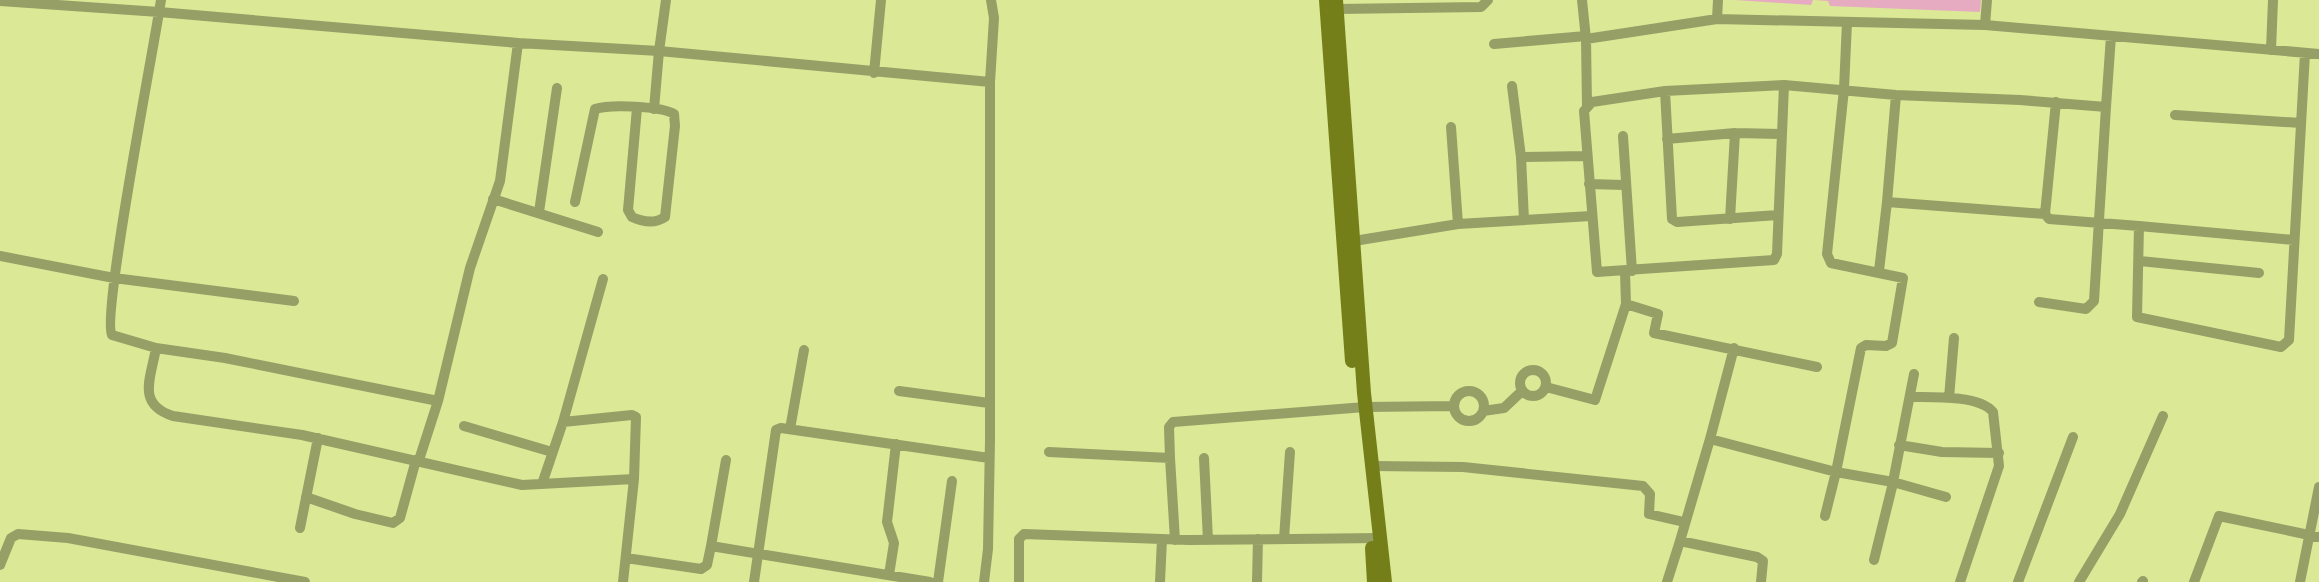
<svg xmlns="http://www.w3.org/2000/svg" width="2319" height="582" viewBox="0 0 2319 582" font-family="'DejaVu Sans',sans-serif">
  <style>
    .pitch { fill: #e6abc0 }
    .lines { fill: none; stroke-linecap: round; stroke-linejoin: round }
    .street { stroke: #969f66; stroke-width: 10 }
    .secondary { stroke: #757f1a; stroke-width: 14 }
  </style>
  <rect width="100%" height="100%" fill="#dbe896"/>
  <!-- pitch -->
  <path class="pitch" d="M1735,0H1813L1811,5Z
    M1814,0H1981L1980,12L1830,6L1828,1Z"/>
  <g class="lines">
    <!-- street -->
    <path class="street" d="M161,0L159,12L518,43L659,51L666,0
      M1582,0L1586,39L1717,19L1985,25L2319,54
      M0,1L159,12C153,52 101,319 112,335L156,348L225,358L438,401
      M1337,9L1481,7L1488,0
      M1717,19L1718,0
      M1985,25L1987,0
      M1586,39L1587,106
      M1494,44L1586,36
      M2271,50L2273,0
      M874,73L881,0
      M990,82L994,18L991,0
      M1784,85L1777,254L1774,260L1597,272L1584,111L1592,102L1665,91Z
      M1784,85L1896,95L2020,100L2106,107L2111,36
      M1512,86L1521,157L1524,220
      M1665,91L1672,219L1677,222L1778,215
      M2056,102L2045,214L2049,219L2139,226L2137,317L2281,347L2289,340L2305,53
      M654,109L659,51L990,82V440L988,549L984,582
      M2175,115L2301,123
      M1451,127L1458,224
      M1623,136L1632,271
      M1667,139L1735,133L1782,134
      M1521,157L1587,156
      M1589,184L1624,185
      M493,199L598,232
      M575,202L595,109C610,104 661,106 674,114L675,126L665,217C655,224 643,222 632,217L628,210L637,108
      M1887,202L1896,95
      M539,212L557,88
      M1730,219L1735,133
      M2139,226L2294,240
      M1354,241L1458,224L1591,216
      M0,256L114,278L294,301
      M2140,261L2259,273
      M1879,271L1887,202L2045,214
      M2039,302L2086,309L2094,301L2106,107
      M1626,304L1658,314L1654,333L1817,367
      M156,348C151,378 136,404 173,416L302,435L522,485L634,479L636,417L632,415L563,422
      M1520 383a13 13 0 1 1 26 0a13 13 0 1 1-26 0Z
      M1546,387L1595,400L1626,304L1625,272
      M899,391L989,403
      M1454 406a15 15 0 1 1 30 0a15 15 0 1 1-30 0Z
      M1911,397C1931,397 1980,395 1993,412L1999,466L1960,582
      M1949,398L1954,338
      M1483,411L1504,408L1522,391
      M464,426L552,452
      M790,429L804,350
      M1710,439L1734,348
      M1899,445L1942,452L1999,453
      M1049,452L1170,458L1175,540
      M1170,458L1169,427L1173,422L1365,407L1454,406
      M1204,458L1208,540
      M419,460L438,401L470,268L500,181L518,43
      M1372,466L1463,467L1643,486L1650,494L1649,514L1684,522
      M542,484L563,422L603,279
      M306,497L355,514L393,523L400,518L416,460
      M1825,516L1836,472L1893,482L1946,497
      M300,528L318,438
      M1284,539L1290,452
      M1680,541L1710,439L1836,472L1861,348L1866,345L1886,346L1892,343L1903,278L1831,263L1827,254L1844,89L1847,22
      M711,546L726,460
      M626,558L701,569L707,565L711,546L930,582
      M1874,560L1892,487L1914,374
      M0,565L11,538L18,534L68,538L305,582
      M889,575L894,543L887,522L896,444
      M623,582L634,479
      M754,582L776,430L781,428L989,458
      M938,582L952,481
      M1019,582V539L1024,534L1189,540L1380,538
      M1160,582L1162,539
      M1257,582L1258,539
      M1667,582L1680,541L1757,557L1763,561L1761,582
      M2018,582L2073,437
      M2079,582L2120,514L2163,416
      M2142,582L2143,581
      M2194,582L2219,516L2319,537
      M2300,582L2319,487"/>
    <!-- secondary -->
    <path class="secondary" d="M1326,0L1352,361
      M1336,0L1364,393L1385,582
      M1372,548L1374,582"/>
  </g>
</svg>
